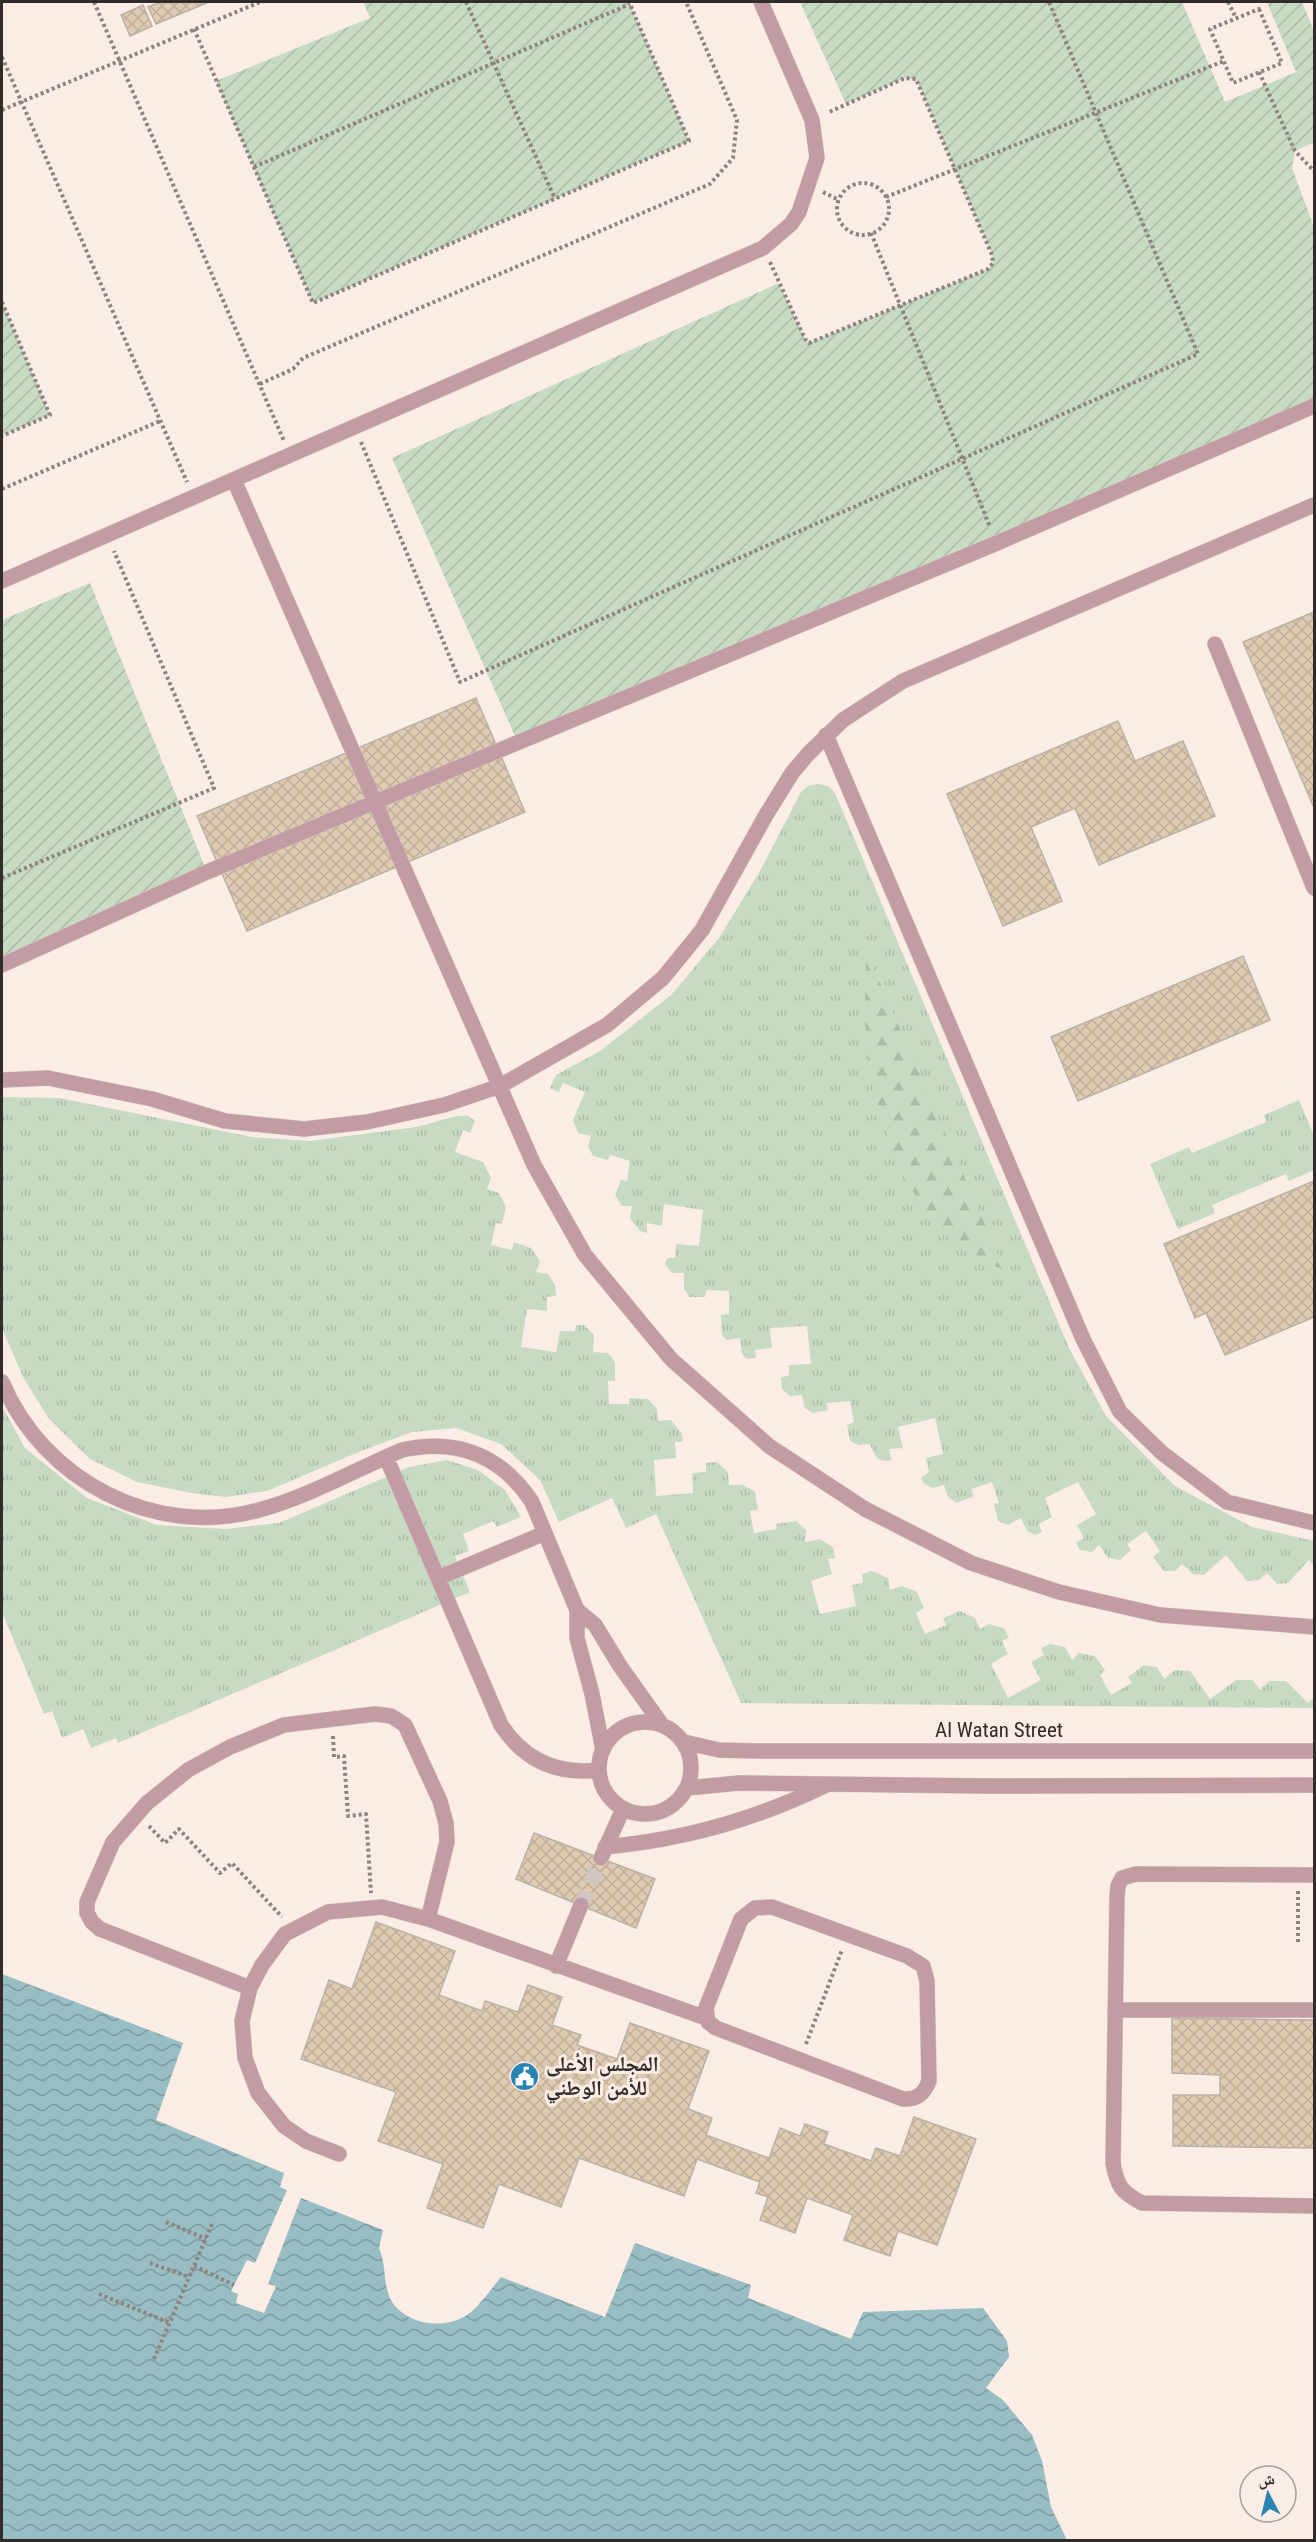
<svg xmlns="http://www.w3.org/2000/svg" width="1316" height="2542" viewBox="0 0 1316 2542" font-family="'Roboto Condensed','Noto Naskh Arabic',sans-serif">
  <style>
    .grass { fill: url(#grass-tufts) }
    .forest { fill: url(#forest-firs) }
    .garden { fill: url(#garden-furrows) }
    .water { fill: url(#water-waves) }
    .building { fill: url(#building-cross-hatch); stroke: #bbb2a7; stroke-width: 1.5 }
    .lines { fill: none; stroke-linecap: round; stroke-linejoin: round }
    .minor-tunnel { stroke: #d3c5c0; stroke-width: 15; stroke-dasharray: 15 8; stroke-linecap: butt }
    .minor-casing { stroke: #d7c9c4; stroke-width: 16 }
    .path { stroke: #8e837f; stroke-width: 4; stroke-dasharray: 3 3; stroke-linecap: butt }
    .minor { stroke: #c19ca3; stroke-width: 15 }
    .labels { text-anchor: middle; stroke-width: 6; stroke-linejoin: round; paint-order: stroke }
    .street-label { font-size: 21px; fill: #312b29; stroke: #fcece6 }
    .poi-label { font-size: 21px; font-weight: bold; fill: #312b29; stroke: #fcece6; text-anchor: start }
  </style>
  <defs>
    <pattern id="grass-tufts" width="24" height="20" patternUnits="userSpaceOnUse" patternTransform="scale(1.5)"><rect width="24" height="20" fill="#c7dbc3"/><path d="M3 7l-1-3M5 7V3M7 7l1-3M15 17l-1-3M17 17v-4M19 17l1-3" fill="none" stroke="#abbca8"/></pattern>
    <pattern id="forest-firs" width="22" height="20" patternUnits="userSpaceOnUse" patternTransform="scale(1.5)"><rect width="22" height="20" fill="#c7dbc3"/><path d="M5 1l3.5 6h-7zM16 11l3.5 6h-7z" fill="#abbca8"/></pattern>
    <pattern id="garden-furrows" width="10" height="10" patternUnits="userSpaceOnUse" patternTransform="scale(1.5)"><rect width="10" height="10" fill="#c7dbc3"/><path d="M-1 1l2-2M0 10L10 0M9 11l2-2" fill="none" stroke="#abbca8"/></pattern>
    <pattern id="water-waves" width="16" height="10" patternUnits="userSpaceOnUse" patternTransform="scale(1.5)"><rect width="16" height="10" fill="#98bdc3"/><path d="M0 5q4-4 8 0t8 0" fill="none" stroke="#7d9a9e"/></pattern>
    <pattern id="building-cross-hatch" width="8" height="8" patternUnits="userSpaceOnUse" patternTransform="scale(1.5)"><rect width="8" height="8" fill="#decbb1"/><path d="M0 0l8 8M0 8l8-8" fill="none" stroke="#bfae98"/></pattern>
  </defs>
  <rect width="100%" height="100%" fill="#fcece6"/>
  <!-- grass -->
  <path class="grass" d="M818,784L828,786L835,793L1069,1348L1106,1416L1175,1486L1252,1527L1314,1541V1566L1309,1560L1288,1583L1277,1584L1267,1573L1259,1580L1247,1581L1226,1555L1204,1575L1193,1574L1182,1564L1175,1571H1164L1153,1557L1160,1551L1146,1531L1127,1544L1131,1550L1120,1560L1108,1558L1099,1545L1092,1552L1080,1550L1076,1543L1084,1538L1077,1525L1096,1514L1078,1482L1045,1498L1052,1517L1039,1524L1042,1532L1035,1535L1027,1531L1021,1518L1008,1525L998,1521L994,1504L999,1503L992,1482L971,1489L974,1496L957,1503L948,1497L944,1485L933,1488L924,1484L921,1478L929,1472L926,1458L943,1454L935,1418L898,1427L903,1448L889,1449L891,1460C877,1463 875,1456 870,1444L859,1445L850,1441L847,1425L854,1422L850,1401L826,1403L828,1410L812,1413L804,1407L802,1395L790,1396L782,1389L781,1378L789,1375V1365L811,1364L807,1326L770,1328L772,1348L755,1350L756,1358L747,1359L742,1354L740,1338L727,1340L722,1335L721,1315L729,1314V1291L706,1290L705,1297H689L684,1288V1273H672L665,1265L667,1258H675L676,1244L699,1246L703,1210L664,1204L662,1226L647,1223V1233L640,1231L630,1218L632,1206H622L615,1195L621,1180L627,1181L630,1161L610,1155L608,1160L593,1156L588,1146L591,1136L578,1133L573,1120L585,1092L563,1083L559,1092L550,1088L556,1075L600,1051L671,995L719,938L760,871L801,792L808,786Z
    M2,1097L60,1098L252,1137L310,1141L416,1127L457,1116H468L475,1121L470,1133L463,1130L455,1152L483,1162L491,1178L487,1189L499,1193L506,1207L502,1224L496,1223L491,1245L512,1250L514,1242L531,1248L540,1261L536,1272L548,1274L555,1285L556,1296L547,1297V1311L527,1309L521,1347L556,1352L560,1331H575L576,1325H584L594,1335L593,1352L608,1353L615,1362V1381H608L609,1404H629V1398L648,1399L657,1409L658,1421L671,1420L682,1434L683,1442H675L676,1458L654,1460L656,1496L693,1493L692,1473L706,1472V1463L717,1462L728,1472L729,1485H743L755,1491L758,1510L750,1511L754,1533L777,1529L776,1524L796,1521L806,1530L805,1542L820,1539L833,1547L835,1558L828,1559L832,1574L811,1581L820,1614L856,1606L852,1585L863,1583L862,1574L872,1571L888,1578L890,1590L902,1586L917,1592L924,1608L916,1613L925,1634L946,1625L943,1618L960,1611L975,1618L980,1629L989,1624L1004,1628L1009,1638L1002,1641L1008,1654L991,1664L1008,1698L1041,1680L1031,1662L1044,1655L1041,1648L1050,1644L1065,1647L1072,1660L1079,1653L1095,1656L1105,1670L1100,1675L1111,1695L1132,1683L1128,1677L1144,1665L1157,1667L1164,1679L1175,1670L1190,1671L1210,1699L1236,1680H1253L1260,1690L1269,1681H1286L1308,1703L1314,1697V1708L741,1703L656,1514L626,1528L612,1498L559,1522L540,1480L501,1444L456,1428L412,1432L361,1451L267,1491L226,1497L191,1493L137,1482L90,1459L49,1419L23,1377L2,1328Z
    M1299,1100L1314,1136V1170L1289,1181L1286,1174L1212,1205L1215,1213L1178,1229L1150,1164L1189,1147L1192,1153L1266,1122L1264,1115Z
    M2,1406L25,1448L87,1498L157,1525L226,1529L279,1523L409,1467L447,1460L478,1470L505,1490L521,1517L497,1527L493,1521L463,1534L469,1551L455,1556L470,1592L118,1743L116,1738L91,1748L83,1729L62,1738L52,1711L44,1714L2,1612Z"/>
  <!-- forest -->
  <path class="forest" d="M866,951L1005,1270L978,1260L934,1225L897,1166L873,1089L865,1022Z"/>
  <!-- garden -->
  <path class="garden" d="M363,2H629L689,141L313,303L216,81L370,18Z
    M800,2H1182L1225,102L1296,72L1267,2H1302L1314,31V142L1295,151L1292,168L1314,227V406L518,743L392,458L779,283L805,339L809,343L988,269L993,263L992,254L916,79L905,78L846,104Z
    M2,302L50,415L2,436Z
    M90,583L207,872L2,962V620Z"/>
  <!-- water -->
  <path class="water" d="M2,1974L183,2043L156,2120L284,2173L280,2187L287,2190L255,2263L247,2260L231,2291L238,2294L236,2303L264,2313L276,2286L268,2284L301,2198L383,2230L379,2248C387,2265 382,2285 392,2302C407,2325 444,2330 467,2315C480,2306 491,2289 501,2277L605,2317L635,2243L751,2285L748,2298L851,2339L863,2312L983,2308L1007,2341L1009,2357L986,2388L1003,2400L1032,2435L1042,2461L1051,2507L1067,2540H2Z"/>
  <!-- building -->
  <path class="building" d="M161,2H209L156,24L148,7Z
    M143,5L152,26L130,36L121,15Z
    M1314,612V808L1243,642Z
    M476,698L525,812L247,931L197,816Z
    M1118,721L1135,761L1183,741L1215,816L1099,865L1075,808L1031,827L1062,901L1003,926L947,794Z
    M1243,956L1270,1020L1078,1101L1051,1037Z
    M1314,1181V1317L1225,1355L1206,1313L1195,1318L1164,1244Z
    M534,1833L655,1879L636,1928L516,1879Z
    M376,1922L455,1951L439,1995L482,2011L485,2001L518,2012L528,1985L562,1997L552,2025L581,2035L577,2045L617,2059L630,2023L709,2051L688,2109L712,2118L706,2135L769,2158L780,2128L800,2136L805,2124L828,2132L824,2144L871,2161L876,2148L900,2156L914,2117L976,2139L937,2245L898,2231L890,2256L844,2240L853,2215L807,2198L795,2233L760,2220L768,2197L756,2193L760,2182L697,2159L684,2196L579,2158L561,2207L499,2184L483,2228L427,2208L443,2164L378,2141L396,2092L301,2059L329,1980L352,1989Z
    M1172,2018L1314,2020V2148L1173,2146V2095H1220V2075L1172,2073Z"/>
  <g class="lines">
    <!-- minor-tunnel -->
    <path class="minor-tunnel" d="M581,1905L601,1858"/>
    <defs>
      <path id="minor" d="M234,480L534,1165L585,1255L671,1359L769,1446L865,1509L971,1563L1059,1592L1160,1615L1314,1627
        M2,581L763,248L791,224L799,212L817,158L812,120L761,2
        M1215,644L1314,888
        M826,735L1083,1339L1120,1412L1162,1453L1227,1502L1314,1523
        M2,965L207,872L997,543L1314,406
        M2,1080L48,1078L152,1099L225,1121L304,1129L367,1122L444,1105L500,1086L607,1025L663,978L702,930L766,815L792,773L808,754L843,720L903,681L1314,505
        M2,1382C43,1480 154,1539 259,1510C308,1497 355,1470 402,1450C457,1438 501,1455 532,1502L577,1610V1638L592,1694L603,1750
        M386,1457L501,1725C524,1760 557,1775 599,1770
        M438,1578L545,1533
        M577,1610L595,1625L620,1666L662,1725
        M599 1768a46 46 0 1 1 92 0a46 46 0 1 1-92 0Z
        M684,1742L719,1750L755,1751H1314
        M687,1788L739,1783L985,1786L1314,1785
        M605,1847C683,1840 755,1820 826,1785
        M601,1858L623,1809
        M1314,1875L1136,1874L1122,1878L1118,1886L1117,1897L1113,2163C1117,2186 1121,2192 1142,2203L1314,2206
        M772,1907L907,1956L923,1966L927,1981L929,2081C924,2094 917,2100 903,2099L716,2028L708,2022L706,2008L741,1919L755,1908Z
        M556,1966L581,1905
        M250,1988L100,1929L92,1922L87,1913V1902L113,1842L147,1803L188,1770L230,1747L284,1725L375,1714L391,1716L405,1725L440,1801L446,1823L447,1842L428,1919
        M1115,2010H1314
        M339,2154L306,2141L284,2126L258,2093L245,2058L242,2021L250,1988L262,1965L285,1934L328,1912L382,1907L428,1919L706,2018"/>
    </defs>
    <!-- minor casing -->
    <use href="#minor" class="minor-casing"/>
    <!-- path -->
    <path class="path" d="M94,2L284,441
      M466,2L555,199
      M1228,2L1236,18
      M1259,9L1282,63L1233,83L1210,29Z
      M194,29L313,303L689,141L629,2
      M2,57L187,482
      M1259,72L1295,151L1314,171
      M2,110L260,2
      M254,167L630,4
      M837 209a26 26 0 1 1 52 0a26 26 0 1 1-52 0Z
      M823,192L839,200
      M886,197L1224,61
      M871,233L990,527
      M770,262L805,339L809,343L988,269L993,263L992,255L916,79L905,78L827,113
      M2,302L50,415L2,436
      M260,384L293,369L303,358L710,184L733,158L737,120L686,2
      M361,442L460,682L1198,354L1049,2
      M2,489L160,421
      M2,878L214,788L114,551
      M333,1736L334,1757L344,1756L348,1816L366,1814L371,1893
      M149,1826L165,1843L179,1829L220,1873L232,1863L282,1917
      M1298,1891V1942
      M806,2044L842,1950
      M166,2222L206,2239
      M150,2263L189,2277
      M194,2266L234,2285
      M99,2294L170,2323
      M154,2359L212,2224"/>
    <!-- minor -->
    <use href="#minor" class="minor"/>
  </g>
  <!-- icons -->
  <defs>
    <symbol id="civic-disc" viewBox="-11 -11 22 22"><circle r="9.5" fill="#2a84b2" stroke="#fcece6"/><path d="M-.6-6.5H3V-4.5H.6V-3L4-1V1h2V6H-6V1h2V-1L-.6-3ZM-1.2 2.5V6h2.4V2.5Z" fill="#fff"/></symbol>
  </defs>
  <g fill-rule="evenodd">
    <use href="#civic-disc" x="508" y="2060" width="33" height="33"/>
  </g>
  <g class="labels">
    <!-- street labels -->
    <g class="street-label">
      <text x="999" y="1737">Al Watan Street</text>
    </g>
    <!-- poi labels -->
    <g class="poi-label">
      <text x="546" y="2071">المجلس الأعلى<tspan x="546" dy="24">للأمن الوطني</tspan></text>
    </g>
  </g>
  <!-- border -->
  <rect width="1316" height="2542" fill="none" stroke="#312b29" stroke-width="6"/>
  <!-- north arrow -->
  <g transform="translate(1268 2494) rotate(353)"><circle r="28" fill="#fcece6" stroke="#ab9f9a" stroke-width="1.5"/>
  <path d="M0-4.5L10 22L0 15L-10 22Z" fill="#2a84b2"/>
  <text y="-9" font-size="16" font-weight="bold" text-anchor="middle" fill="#312b29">ش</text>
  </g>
</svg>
